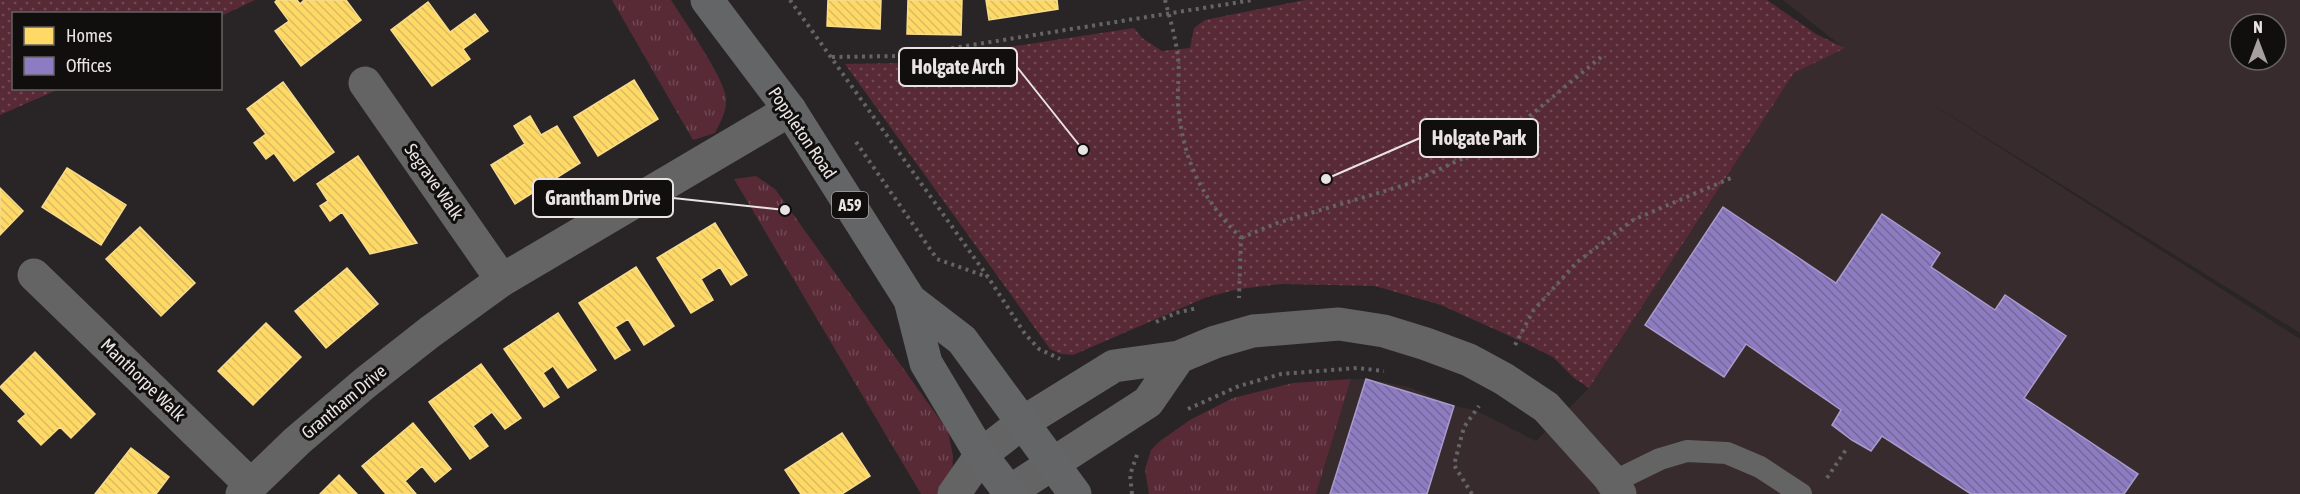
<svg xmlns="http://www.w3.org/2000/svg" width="2300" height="494" viewBox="0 0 2300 494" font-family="'Asap Condensed',sans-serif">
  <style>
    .built { fill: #372b2d; fill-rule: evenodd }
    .grass { fill: url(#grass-tufts) }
    .park { fill: url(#park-dots) }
    .homes { fill: url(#homes-back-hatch); stroke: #f8dc8c; stroke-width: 1.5 }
    .offices { fill: url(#offices-back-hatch); stroke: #a99bcd; stroke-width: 1.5 }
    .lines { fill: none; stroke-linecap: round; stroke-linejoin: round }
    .path { stroke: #656464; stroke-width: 4; stroke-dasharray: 3 4.5; stroke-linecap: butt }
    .lane { stroke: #646464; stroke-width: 22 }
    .street { stroke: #646464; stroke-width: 33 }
    .primary { stroke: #646566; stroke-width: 33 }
    .labels { text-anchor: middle; stroke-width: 6; stroke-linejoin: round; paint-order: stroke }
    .shield { fill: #110e0e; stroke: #a8a3a4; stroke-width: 1.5 }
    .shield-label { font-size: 16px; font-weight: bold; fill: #e9e3e4 }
    .street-label { font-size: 18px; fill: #e9e3e4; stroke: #110e0e }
    .leader { fill: none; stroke: #e9e3e4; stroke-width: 2 }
    .callout-dot { fill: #e9e3e4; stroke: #110e0e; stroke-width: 2 }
    .callout { fill: #110e0e; stroke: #e9e3e4; stroke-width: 2 }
    .callout-label { font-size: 20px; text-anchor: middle; font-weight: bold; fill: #e9e3e4 }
  </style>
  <defs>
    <pattern id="grass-tufts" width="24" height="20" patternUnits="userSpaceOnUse" patternTransform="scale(1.5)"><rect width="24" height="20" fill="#572a36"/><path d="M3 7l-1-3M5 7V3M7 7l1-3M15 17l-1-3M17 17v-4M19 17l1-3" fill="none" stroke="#6f4953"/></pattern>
    <pattern id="park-dots" width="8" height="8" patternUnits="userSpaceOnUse" patternTransform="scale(1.5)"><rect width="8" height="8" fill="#572a36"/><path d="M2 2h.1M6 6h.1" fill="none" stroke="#6f4953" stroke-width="1.8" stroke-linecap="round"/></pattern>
    <pattern id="homes-back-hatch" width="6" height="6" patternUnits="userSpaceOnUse" patternTransform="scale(1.5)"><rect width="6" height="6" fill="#ffd966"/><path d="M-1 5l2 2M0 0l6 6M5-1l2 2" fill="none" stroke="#dabb5f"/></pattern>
    <pattern id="offices-back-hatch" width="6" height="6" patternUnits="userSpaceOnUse" patternTransform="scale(1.5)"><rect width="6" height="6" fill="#8e7cc3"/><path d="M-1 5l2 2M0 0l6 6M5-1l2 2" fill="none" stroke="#756897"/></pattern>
  </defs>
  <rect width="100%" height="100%" fill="#292526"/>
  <!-- built -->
  <path class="built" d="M1783,0H2300V333L1916,94L2300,339V494H1316L1351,379H1366L1409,387L1454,406L1475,410L1536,441L1589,388L1794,73L1844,48ZM2240,24H2276V60H2240Z"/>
  <!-- grass -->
  <path class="grass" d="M612,0H671C683,19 725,79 726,98C727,111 721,121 715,133L693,140Z
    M756,176L775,189L948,431L953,456L952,477L942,494H921L734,179Z
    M1351,379L1316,494H1149L1145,469L1151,450L1160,441L1190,420L1233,398L1293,383Z"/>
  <!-- park -->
  <path class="park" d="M0,0H255L221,16L220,14H14V88L59,89L0,115Z
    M1305,0H1767L1816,34L1845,48L1794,73L1589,388L1574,378L1553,357L1512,337L1441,305L1375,286L1281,284L1239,289L1207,297L1073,355L1061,354L1050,349L845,64L905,63L1134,28L1142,38L1162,51L1190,48L1194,28L1205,20Z"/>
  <!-- homes -->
  <path class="homes" d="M277,0H297L300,4L304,0H346L361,20L301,66L275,31L289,21L275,2Z
    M828,0H881L880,29L827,26Z
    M908,0H962L961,35L907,34Z
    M986,0H1057L1058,9L989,20Z
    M428,2L450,32L475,14L488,31L463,49L470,59L432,86L391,30Z
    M634,80L658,119L598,156L574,117Z
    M283,82L334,152L294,181L274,153L266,159L254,143L266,134L247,109Z
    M530,116L541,135L557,126L580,163L515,204L491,165L525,144L514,126Z
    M358,156L417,243L370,254L342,212L330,221L320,206L328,201L317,184Z
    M67,168L126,205L101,245L42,207Z
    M0,188L23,211L0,235Z
    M715,223L747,275L731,285L720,267L701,279L713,300L691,313L657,258Z
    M140,227L195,283L161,316L106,259Z
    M636,267L674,326L644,345L628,319L615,327L630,350L615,359L579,303Z
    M347,268L378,304L326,348L295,311Z
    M558,313L596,370L568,388L553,366L543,373L559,397L544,407L504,349Z
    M266,323L301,357L253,405L218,371Z
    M35,352L95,414L71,438L60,427L41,445L18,421L26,414L0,387Z
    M481,364L521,418L505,429L492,412L473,426L488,446L470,459L429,402Z
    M413,423L451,469L435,482L422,466L405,481L416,494H386L362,466Z
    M842,433L870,476L842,494H801L785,470Z
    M131,448L169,477L156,494H95Z
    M339,475L357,494H320Z"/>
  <!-- offices -->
  <path class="offices" d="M1723,207L1836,283L1882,214L1940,253L1931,267L1995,310L2005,295L2066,336L2024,398L2138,474L2124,494H1971L1882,436L1871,451L1852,440L1832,425L1841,410L1746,344L1724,377L1645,325Z
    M1366,379L1454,406L1427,494H1330Z"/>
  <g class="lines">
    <!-- path -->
    <path class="path" d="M790,0L988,277L1025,334L1039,349L1060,359
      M1165,0C1170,19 1176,39 1178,58C1180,73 1177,89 1178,104C1183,160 1201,198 1241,238L1239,298
      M832,57L903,56L1253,0
      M856,142L937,259L988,277
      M1241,238L1277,223L1405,185L1464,158L1526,119L1601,57
      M1156,322L1176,313L1197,308
      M1515,345L1533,311L1577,262L1633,220L1731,178
      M1188,409L1239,386L1281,374L1357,368L1384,371
      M1827,478L1847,448
      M1132,494L1130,475L1138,452
      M1472,494L1454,465L1464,427L1479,406"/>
    <!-- lane -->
    <path class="lane" d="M1613,482L1660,459L1687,451L1727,453L1760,467L1801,494"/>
    <!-- street -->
    <path class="street" d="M365,83L502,280
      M34,275L251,485
      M242,494L297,441L365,383L430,332L502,280L790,110
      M954,494L981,455L1022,423L1114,366L1179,357L1215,342L1253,331L1339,324L1384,331L1426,344L1469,360L1504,379L1546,407L1609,477L1620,494
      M1006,494L1148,402L1179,357"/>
    <!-- primary -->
    <path class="primary" d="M707,0L790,110L910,300L926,363L981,455L1011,494
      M910,300L962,340L1075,494"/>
  </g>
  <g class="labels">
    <!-- shield labels -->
    <rect class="shield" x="832" y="192" width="36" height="26" rx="4.5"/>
    <g class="shield-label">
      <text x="850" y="211">A59</text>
    </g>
    <!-- street labels -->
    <g class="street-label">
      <text transform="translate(802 133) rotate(56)" y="6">Poppleton Road</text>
      <text transform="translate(434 182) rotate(55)" y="6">Segrave Walk</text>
      <text transform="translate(143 380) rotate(44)" y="6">Manthorpe Walk</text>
      <text transform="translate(344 402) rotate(-40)" y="6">Grantham Drive</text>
    </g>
  </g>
  <!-- callouts -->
  <path class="leader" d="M1083 150L1017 67M1326 179L1420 138M785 210L673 198"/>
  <g class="callout-dot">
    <circle cx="1083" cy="150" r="6"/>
    <circle cx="1326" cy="179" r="6"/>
    <circle cx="785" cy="210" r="6"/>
  </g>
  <g class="callout">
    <rect x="899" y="48" width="118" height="38" rx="6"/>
    <rect x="1420" y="119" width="118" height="38" rx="6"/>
    <rect x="533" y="179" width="140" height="38" rx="6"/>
  </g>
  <g class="callout-label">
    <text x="958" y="74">Holgate Arch</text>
    <text x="1479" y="145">Holgate Park</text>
    <text x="603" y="205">Grantham Drive</text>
  </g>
  <!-- legend -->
  <rect x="12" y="12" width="210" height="78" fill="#110e0e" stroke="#676364" stroke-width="1.5"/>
  <rect x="24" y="27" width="30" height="18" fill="#ffd966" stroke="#676364" stroke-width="1.5"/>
  <text x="66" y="42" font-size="18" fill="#e9e3e4">Homes</text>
  <rect x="24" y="57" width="30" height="18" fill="#8e7cc3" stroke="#676364" stroke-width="1.5"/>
  <text x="66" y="72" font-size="18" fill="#e9e3e4">Offices</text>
  <!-- north arrow -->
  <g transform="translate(2258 42)"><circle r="28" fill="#110e0e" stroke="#676364" stroke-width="1.5"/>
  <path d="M0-4.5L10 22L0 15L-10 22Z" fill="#a6a0a2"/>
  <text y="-9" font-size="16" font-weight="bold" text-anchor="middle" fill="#e9e3e4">N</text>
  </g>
</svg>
